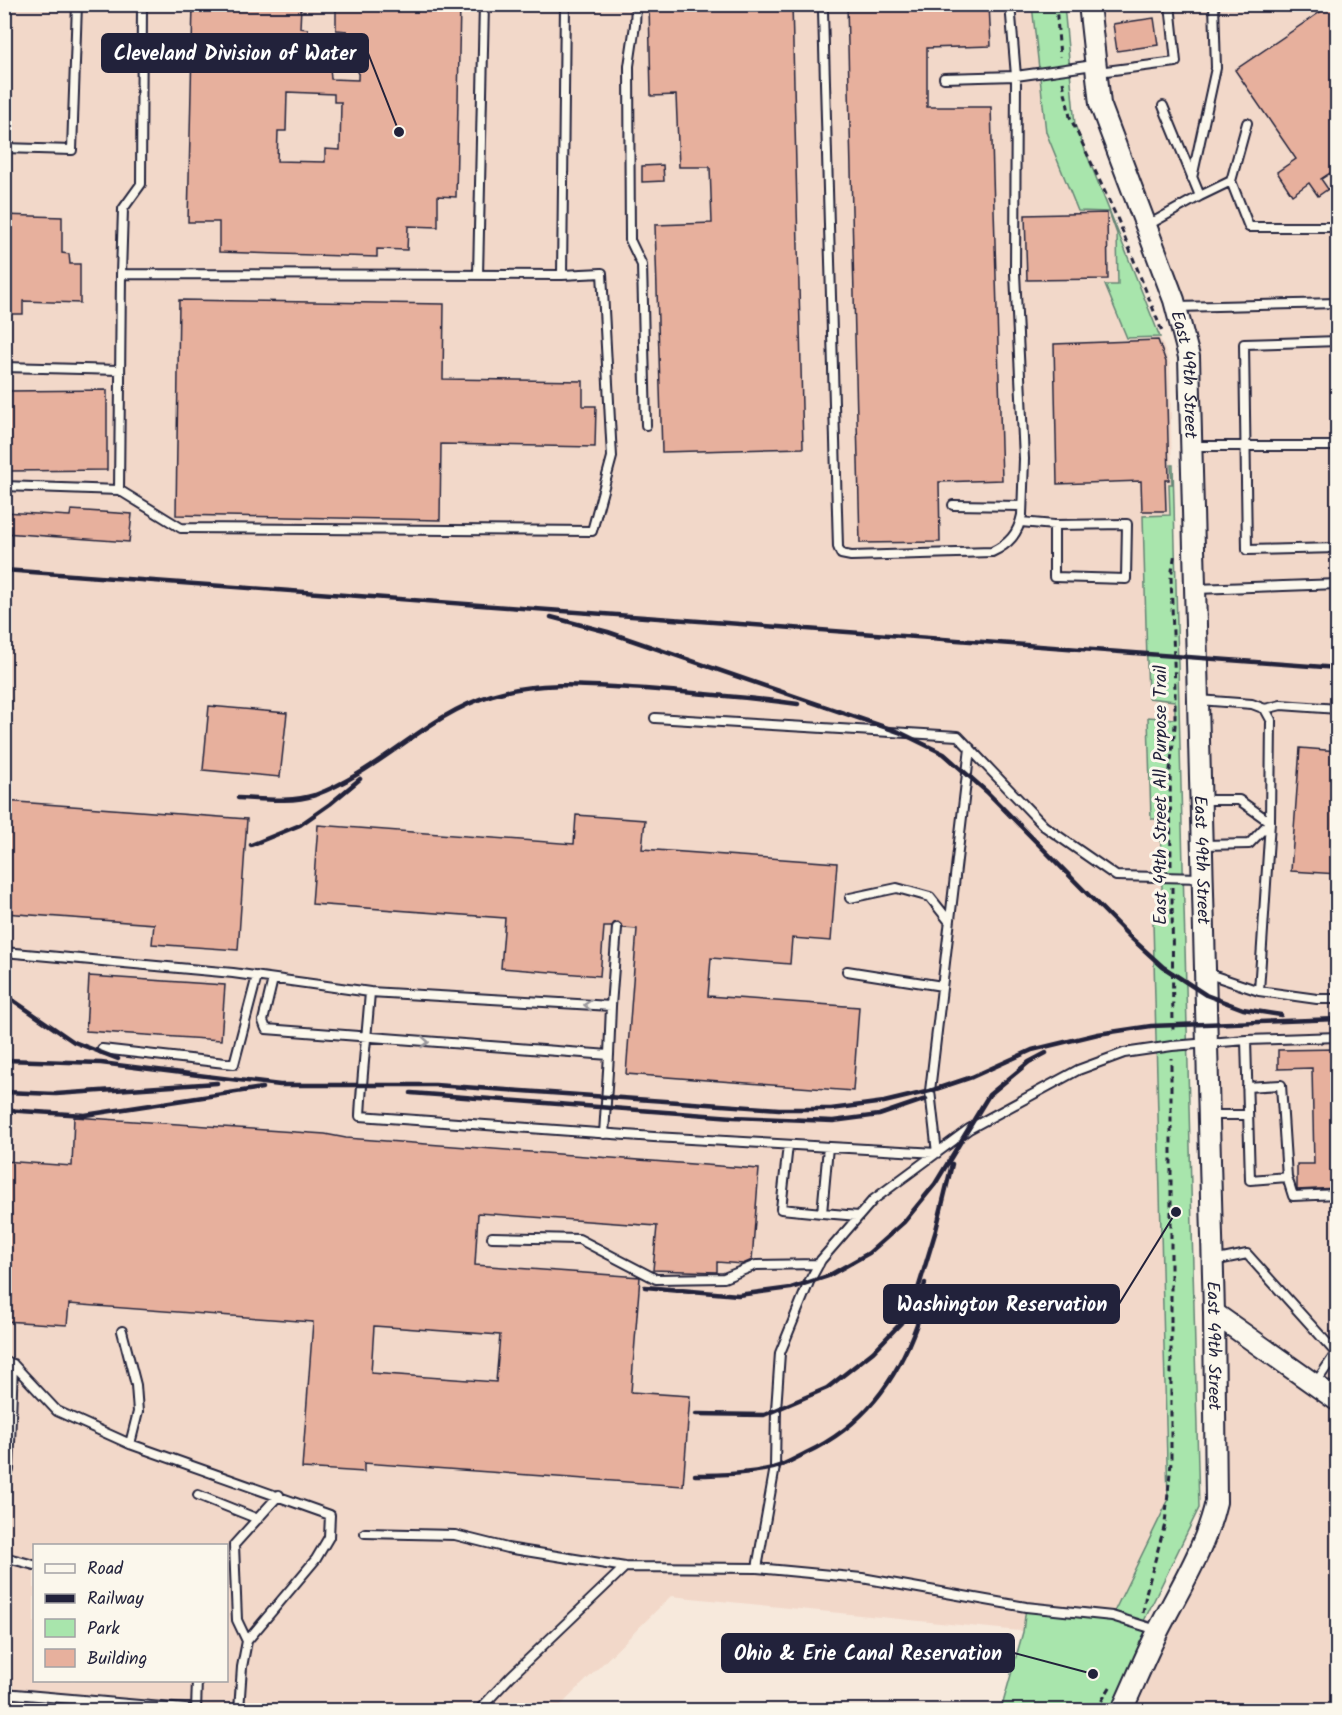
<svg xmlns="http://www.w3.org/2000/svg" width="1342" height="1715" viewBox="0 0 1342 1715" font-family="Kalam,sans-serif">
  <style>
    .built { fill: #f2d8c9; fill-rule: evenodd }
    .green { fill: #a8e5ac; stroke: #658474; stroke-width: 1.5 }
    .building { fill: #e7b09d; stroke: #22223b; stroke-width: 1.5; fill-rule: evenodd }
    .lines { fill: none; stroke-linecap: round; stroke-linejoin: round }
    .service-casing { stroke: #22223b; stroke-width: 12 }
    .tertiary-casing { stroke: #22223b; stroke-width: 24 }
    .path { stroke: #22223b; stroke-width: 3; stroke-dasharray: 6 4.5; stroke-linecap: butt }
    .service { stroke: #fbf7ec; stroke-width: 8 }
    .tertiary { stroke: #fbf7ec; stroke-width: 20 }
    .rail { stroke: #22223b; stroke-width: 4.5 }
    .oneway { stroke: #99979c }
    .labels { text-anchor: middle; stroke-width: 6; stroke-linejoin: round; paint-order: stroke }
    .street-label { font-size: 18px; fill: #22223b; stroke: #fbf7ec }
    .leader { fill: none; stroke: #22223b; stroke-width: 2 }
    .callout-dot { fill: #22223b; stroke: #fbf7ec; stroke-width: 2 }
    .callout { fill: #22223b; stroke: #22223b; stroke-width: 2 }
    .callout-label { font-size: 20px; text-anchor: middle; font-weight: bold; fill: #fff }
  </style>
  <rect width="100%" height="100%" fill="#f7e9dc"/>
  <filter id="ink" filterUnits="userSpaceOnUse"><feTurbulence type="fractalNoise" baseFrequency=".0167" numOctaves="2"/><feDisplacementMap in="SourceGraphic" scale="12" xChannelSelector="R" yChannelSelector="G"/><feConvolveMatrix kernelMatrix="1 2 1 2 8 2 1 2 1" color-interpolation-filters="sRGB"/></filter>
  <g filter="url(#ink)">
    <!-- built -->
    <path class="built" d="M5,5H1032L1046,132L1078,210L1109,211L1117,234L1118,285H1105L1127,338L1160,337L1170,364L1172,484H1169L1170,516H1143L1170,622L1175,701V719L1148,717L1151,819H1160L1163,922L1153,923L1167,1506L1101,1639L671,1596L556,1710H5ZM34,1546H226V1680H34Z
      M1089,5H1337V1710H1122L1210,1528L1189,357L1100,104Z"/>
    <!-- green -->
    <path class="green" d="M1032,5H1064L1075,125L1160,337L1127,338L1105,285H1118L1117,234L1109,212L1078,211L1046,132Z
      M1171,465H1173L1199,1508L1142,1625L1158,1631L1125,1710H1001L1023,1632L1026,1607L1112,1616L1168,1501L1153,922H1163L1160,819H1151L1148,717L1175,719V701L1148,698L1143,516L1170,515L1169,484H1172Z"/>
    <!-- building -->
    <path class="building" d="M193,4L301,6L300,28L308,29L307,55L323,56L322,68H330L331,79L358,80L359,39L347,38V31L336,30V6L396,8V4H460L456,197L438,196V227L408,226L407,250L377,249V257L219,252V222H188ZM287,92L334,94V102H341L340,150L325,149V162L277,161L278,131H286Z
      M649,4H792L803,448L662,452L655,225L712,223L710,167H679L676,95L651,96Z
      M847,4H989L991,46L927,48V107H991L1002,480L939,482L940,542L860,543Z
      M1332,4H1338V168L1321,179L1328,189L1318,196L1309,183L1292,195L1277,172L1296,159L1235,70Z
      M1154,18L1158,45L1117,51L1113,24Z
      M663,165L664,181L642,182V166Z
      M1107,213L1108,279L1027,280L1025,215Z
      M4,215L62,217V253L69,254L70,264H80V303L23,301V314H4Z
      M179,300L444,304L443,379L583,381V406H596L595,447L441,444L440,520L176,515Z
      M1158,340L1166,362L1169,480H1165L1166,511H1142L1141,481L1057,484L1054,344Z
      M107,390V470L8,471V391Z
      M71,510L132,514L129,542L4,533V512L70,516Z
      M209,706L287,713L280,777L203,770Z
      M1300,748L1338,751V874L1291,871Z
      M4,801L247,819L238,950L152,944L154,924L4,913Z
      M576,815L645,820L642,849L837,863L831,941L792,938L790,964L711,958L708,996L859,1007L853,1091L626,1074L637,929L623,928L618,922L614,923L611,927H604L600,976L501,968L505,918L312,904L318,825L574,844Z
      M89,976L225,985L221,1040L86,1031Z
      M1338,1049V1188L1297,1190V1164H1314L1312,1068L1278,1069V1050Z
      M74,1117L325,1134L346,1138L759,1169L752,1260L743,1264L717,1262V1272L653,1270L657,1226L478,1213L475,1265L640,1277L631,1392L690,1396L683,1486L364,1463V1472L302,1468L313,1322L69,1304L67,1325L4,1321V1161L72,1166ZM374,1326L500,1335L496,1382L371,1373Z"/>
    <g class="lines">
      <defs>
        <path id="service" d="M142,4L141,184L123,209L121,274L562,275L565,4
          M636,4L635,25L629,66L630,240L642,265L646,425
          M823,11L838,547L841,554L851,556L992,552C1009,544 1018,534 1022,515L1024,459L1015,273L1016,76L1010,4
          M1098,72L1176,62L1170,4
          M944,78L1016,76L1094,65
          M4,148L72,150L77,4
          M1192,178L1216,68L1214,4
          M1231,181L1247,123
          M1200,196L1231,181L1249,227H1338
          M1148,225L1200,196L1163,106
          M121,274L119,490L181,528L592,531L612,457L602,273L562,275
          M478,275L484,4
          M1177,307L1338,303
          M1338,341L1244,344L1247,550L1338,548
          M4,367L120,370
          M1192,446H1338
          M4,486L119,490
          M953,505L1022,506
          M1021,522L1054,525L1127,524L1126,579L1054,577V525
          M1196,589L1338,584
          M1199,700L1252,704L1265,709L1271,720L1270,822L1259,991
          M1265,709L1281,705L1338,709
          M655,718L958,736L1044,826L1116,876L1202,878
          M1201,800H1239L1270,822
          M1203,845L1249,844L1270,822
          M850,898L897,888L930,897L949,921
          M4,952L233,973L370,992
          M847,971L942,986
          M1206,973L1259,991L1317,999H1338
          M273,979L263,1021L266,1029L609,1055L611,1006L370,992C367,1033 362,1075 360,1116L654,1137L937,1153L930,1091L970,748
          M611,1006L617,928
          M1246,1040C1247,1086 1249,1133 1250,1180L1287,1177L1281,1085L1247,1087
          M102,1049L234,1064L257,976
          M1210,1115H1248
          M604,1134L609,1055
          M788,1145L781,1209L822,1213
          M828,1147L822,1213L859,1216
          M1287,1177L1293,1196L1338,1194
          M492,1237L579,1239L656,1279L724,1278L756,1265L819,1264
          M1213,1261L1247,1254L1336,1353L1315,1384
          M122,1331L136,1385L138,1412L130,1444L330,1515L329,1537L316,1559L247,1641L242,1667L239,1710
          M4,1362L13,1364L57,1411L130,1444
          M9,1470L13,1364
          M198,1495L258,1519
          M365,1533L455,1535L507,1548L625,1567L757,1568L862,1578L1026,1607L1112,1616L1157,1630
          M4,1557L34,1565
          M757,1568L775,1467L776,1410L780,1353L809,1282L821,1260L873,1200L969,1129L1078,1070L1124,1053L1172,1046L1246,1040L1338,1037
          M247,1641L237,1620L234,1545L279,1495
          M4,1693L196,1710L197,1680
          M479,1710L511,1676L625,1567"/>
        <g id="tertiary">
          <path id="s1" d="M1089,4L1100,104L1174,300L1189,357L1214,1313L1216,1502C1205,1549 1180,1588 1158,1631C1145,1657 1134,1684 1122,1710"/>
          <path d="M1214,1313L1338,1401"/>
        </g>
      </defs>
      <!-- service casing -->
      <use href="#service" class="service-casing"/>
      <!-- tertiary casing -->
      <use href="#tertiary" class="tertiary-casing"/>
      <!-- path -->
      <path class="path" d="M1056,4L1060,57
        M1063,82L1070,117L1118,220L1163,334
        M1171,866L1170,770L1175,726V689L1171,577L1175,552
        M1172,887L1173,1034
        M1143,1613L1146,1593L1165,1524L1171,1462V1058
        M1096,1710L1112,1684"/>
      <!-- service -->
      <use href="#service" class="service"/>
      <!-- tertiary -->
      <use href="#tertiary" class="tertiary"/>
      <!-- rail -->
      <path class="rail" d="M4,570L1338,668
        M551,617L608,632L899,732L944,754L987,792L1129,936L1163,967L1206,995L1243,1009L1281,1015
        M238,798C262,799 291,803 315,795C379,772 426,715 492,695C541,680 594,686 645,689C696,693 747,697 798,704
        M251,845L300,825L330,804L360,779
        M4,994L74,1042L118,1059
        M4,1060L101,1063L280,1085H435L779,1109H831L884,1102L930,1091L972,1077L1032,1050L1098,1034L1151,1026L1338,1019
        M4,1092L56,1094L217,1083
        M411,1093L733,1117L833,1121L879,1115L926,1099
        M4,1110L85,1115L262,1088
        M645,1287L738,1295L791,1288L828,1276L869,1253L904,1222L935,1184L989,1095L1029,1062L1046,1053
        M696,1414L764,1415L827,1388L873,1352L901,1323L919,1286L936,1230L952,1164
        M695,1475C721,1475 747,1474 773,1468C784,1465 796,1458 806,1453C863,1426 896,1382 917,1324C921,1311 922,1296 925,1283"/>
    </g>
    <!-- one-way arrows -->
    <defs><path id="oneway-chevron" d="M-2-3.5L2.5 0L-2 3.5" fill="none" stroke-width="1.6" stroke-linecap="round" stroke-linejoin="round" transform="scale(1.5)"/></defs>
    <g class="oneway">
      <use href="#oneway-chevron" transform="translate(588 1005) rotate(-177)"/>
      <use href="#oneway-chevron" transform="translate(425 1042) rotate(4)"/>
    </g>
  </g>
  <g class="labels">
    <!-- street labels -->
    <g class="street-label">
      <text dy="6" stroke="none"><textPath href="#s1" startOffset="386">East 49th Street</textPath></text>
      <text transform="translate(1160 795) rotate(-90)" y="6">East 49th Street All Purpose Trail</text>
      <text dy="6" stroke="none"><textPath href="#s1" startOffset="872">East 49th Street</textPath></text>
      <text dy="6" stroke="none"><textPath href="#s1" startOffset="1358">East 49th Street</textPath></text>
    </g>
  </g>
  <!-- callouts -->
  <path class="leader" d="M399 132L368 53M1176 1212L1119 1304M1093 1674L1014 1653"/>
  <g class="callout-dot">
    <circle cx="399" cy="132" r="6"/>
    <circle cx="1176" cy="1212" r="6"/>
    <circle cx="1093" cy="1674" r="6"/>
  </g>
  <g class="callout">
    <rect x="102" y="34" width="266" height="38" rx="6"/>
    <rect x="884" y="1285" width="235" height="38" rx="6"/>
    <rect x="722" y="1634" width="292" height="38" rx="6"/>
  </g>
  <g class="callout-label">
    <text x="235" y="60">Cleveland Division of Water</text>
    <text x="1002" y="1311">Washington Reservation</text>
    <text x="868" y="1660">Ohio &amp; Erie Canal Reservation</text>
  </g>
  <!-- margin -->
  <rect width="1342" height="1715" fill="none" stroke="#fbf7ec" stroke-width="24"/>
  <rect x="12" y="12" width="1318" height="1691" fill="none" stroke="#22223b" stroke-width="2" filter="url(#ink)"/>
  <!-- legend -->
  <rect x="33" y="1544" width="195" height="138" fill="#fbf7ec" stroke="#a4a2a5" stroke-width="1.5"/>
  <rect x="45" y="1564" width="30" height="9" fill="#fbf7ec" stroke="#a4a2a5" stroke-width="1.5"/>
  <text x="87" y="1574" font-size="18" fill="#22223b">Road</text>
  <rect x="45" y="1594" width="30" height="9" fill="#22223b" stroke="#a4a2a5" stroke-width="1.5"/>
  <text x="87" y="1604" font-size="18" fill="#22223b">Railway</text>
  <rect x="45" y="1619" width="30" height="18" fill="#a8e5ac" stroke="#a4a2a5" stroke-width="1.5"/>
  <text x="87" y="1634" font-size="18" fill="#22223b">Park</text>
  <rect x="45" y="1649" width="30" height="18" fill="#e7b09d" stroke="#a4a2a5" stroke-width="1.5"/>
  <text x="87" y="1664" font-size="18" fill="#22223b">Building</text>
</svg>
